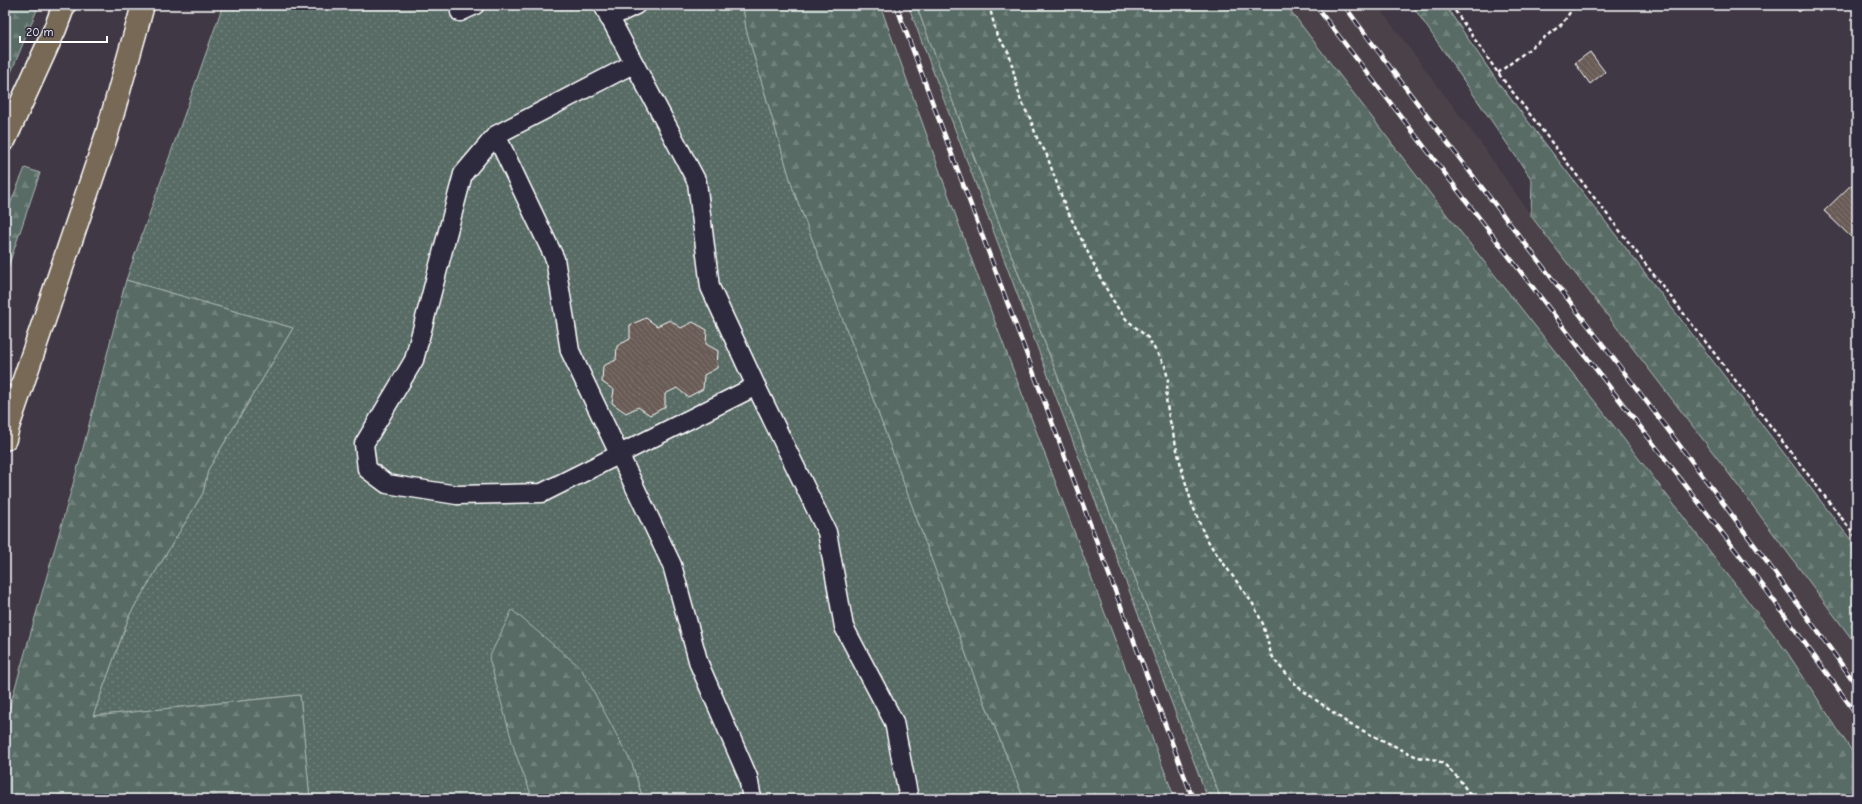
<svg xmlns="http://www.w3.org/2000/svg" width="1862" height="804" viewBox="0 0 1862 804" font-family="'Comic Neue',sans-serif">
  <style>
    .built { fill: #4c434a }
    .green { fill: url(#green-dots); stroke: #acb6b2 }
    .forest { fill: url(#forest-firs); stroke: #acb6b2 }
    .building { fill: url(#building-back-hatch); stroke: #fff }
    .lines { fill: none; stroke-linecap: round; stroke-linejoin: round }
    .lane-casing { stroke: #fff; stroke-width: 21 }
    .highway-casing { stroke: #fff; stroke-width: 25 }
    .path { stroke: #fff; stroke-width: 2.5; stroke-dasharray: 4 3; stroke-linecap: butt }
    .lane { stroke: #2f2a3d; stroke-width: 18 }
    .highway { stroke: #776954; stroke-width: 22 }
    .rail-casing { stroke: #fff; stroke-width: 4.5 }
    .rail { stroke: #2f2a3d; stroke-width: 3; stroke-dasharray: 9; stroke-linecap: butt }
  </style>
  <defs>
    <pattern id="green-dots" width="8" height="8" patternUnits="userSpaceOnUse"><rect width="8" height="8" fill="#586c65"/><path d="M2 2h.1M6 6h.1" fill="none" stroke="#71827c" stroke-width="1.8" stroke-linecap="round"/></pattern>
    <pattern id="forest-firs" width="22" height="20" patternUnits="userSpaceOnUse"><rect width="22" height="20" fill="#586c65"/><path d="M5 1l3.5 6h-7zM16 11l3.5 6h-7z" fill="#71827c"/></pattern>
    <pattern id="building-back-hatch" width="6" height="6" patternUnits="userSpaceOnUse"><rect width="6" height="6" fill="#695b57"/><path d="M-1 5l2 2M0 0l6 6M5-1l2 2" fill="none" stroke="#807470"/></pattern>
  </defs>
  <rect width="100%" height="100%" fill="#403945"/>
  <filter id="ink" filterUnits="userSpaceOnUse"><feTurbulence type="fractalNoise" baseFrequency=".025" numOctaves="2"/><feDisplacementMap in="SourceGraphic" scale="8" xChannelSelector="R" yChannelSelector="G"/><feConvolveMatrix kernelMatrix="1 2 1 2 8 2 1 2 1" color-interpolation-filters="sRGB"/></filter>
  <g filter="url(#ink)">
    <!-- built -->
    <path class="built" d="M880,5H908L1208,799H1175L975,269Z
      M1286,5H1377L1481,144L1531,216L1718,459L1857,646V759L1787,652L1600,408L1432,196Z"/>
    <!-- green -->
    <path class="green" d="M223,5H743L746,29L793,189L875,404L974,676L1024,799H643L632,764L515,752L533,799H310L300,695L93,716L130,614L203,493L208,470L293,328L126,280Z
      M908,5H916L1093,469L1221,799H1208Z"/>
    <!-- forest -->
    <path class="forest" d="M5,5H39L5,87Z
      M743,5H880L975,269L1175,799H1024L974,676L875,404L793,189L746,29Z
      M916,5H1286L1432,196L1600,408L1787,652L1857,759V799H1221L1093,469Z
      M1412,5H1445L1497,81L1857,548V646L1718,459L1531,216L1532,180Z
      M25,168L40,173L5,276V216Z
      M126,280L293,328L208,470L203,493L130,614L93,716L300,695L310,799H5V723L81,456Z
      M512,610L581,668L632,764L643,799H533L515,752L489,658Z"/>
    <!-- building -->
    <path class="building" d="M1793,5H1808L1799,12Z
      M1590,52L1605,72L1590,84L1575,63Z
      M1851,185L1857,191V231L1851,237L1824,211Z
      M646,318L657,326L670,320L681,328L693,322L707,330L706,344L718,351L717,368L704,375L703,389L688,397L677,388L665,394V407L650,415L638,407L626,413L612,403L614,390L602,382L603,366L616,360L617,346L630,339V325Z"/>
    <g class="lines">
      <defs>
        <path id="lane" d="M603,5L697,182L710,287L756,386L827,532L844,627L894,722L909,799
          M460,12L475,5
          M609,18L636,5
          M633,64L496,135L463,174L414,360L364,444L367,469L387,484L457,495L542,493L756,386
          M496,135L555,259L570,351L672,565L699,664L748,777L752,799"/>
        <path id="highway" d="M5,139L55,29L64,5
          M5,439L8,427L107,134L143,5"/>
      </defs>
      <!-- lane casing -->
      <use href="#lane" class="lane-casing"/>
      <!-- highway casing -->
      <use href="#highway" class="highway-casing"/>
      <!-- path -->
      <path class="path" d="M989,5L997,36L1009,53L1021,102L1030,118L1037,138L1046,153L1065,206L1103,283L1117,307L1126,319L1148,338L1165,366L1168,379L1166,399L1169,417L1183,474L1192,504L1204,534L1213,549L1253,604L1263,624L1271,654L1276,662L1298,687L1349,724L1417,757L1437,760L1445,765L1459,779L1473,799
        M1451,5L1498,73L1857,538
        M1498,73L1562,24L1575,5"/>
      <!-- lane -->
      <use href="#lane" class="lane"/>
      <!-- highway -->
      <use href="#highway" class="highway"/>
      <defs>
        <path id="rail" d="M896,5L1193,799
          M1315,5L1767,591L1857,715
          M1344,5C1413,100 1486,192 1557,285C1659,417 1760,550 1857,686"/>
      </defs>
      <!-- rail casing -->
      <use href="#rail" class="rail-casing"/>
      <!-- rail -->
      <use href="#rail" class="rail"/>
    </g>
  </g>
  <!-- margin -->
  <rect width="1862" height="804" fill="none" stroke="#2f2a3d" stroke-width="20"/>
  <rect x="10" y="10" width="1842" height="784" fill="none" stroke="#fff" stroke-width="1.5" filter="url(#ink)"/>
  <!-- scale -->
  <path d="M20 36v6h87v-6" fill="none" stroke="#ffffff" stroke-width="2"/>
  <text x="26" y="36" font-size="12" fill="#ffffff" stroke="#2f2a3d" stroke-width="3" paint-order="stroke">20 m</text>
</svg>
